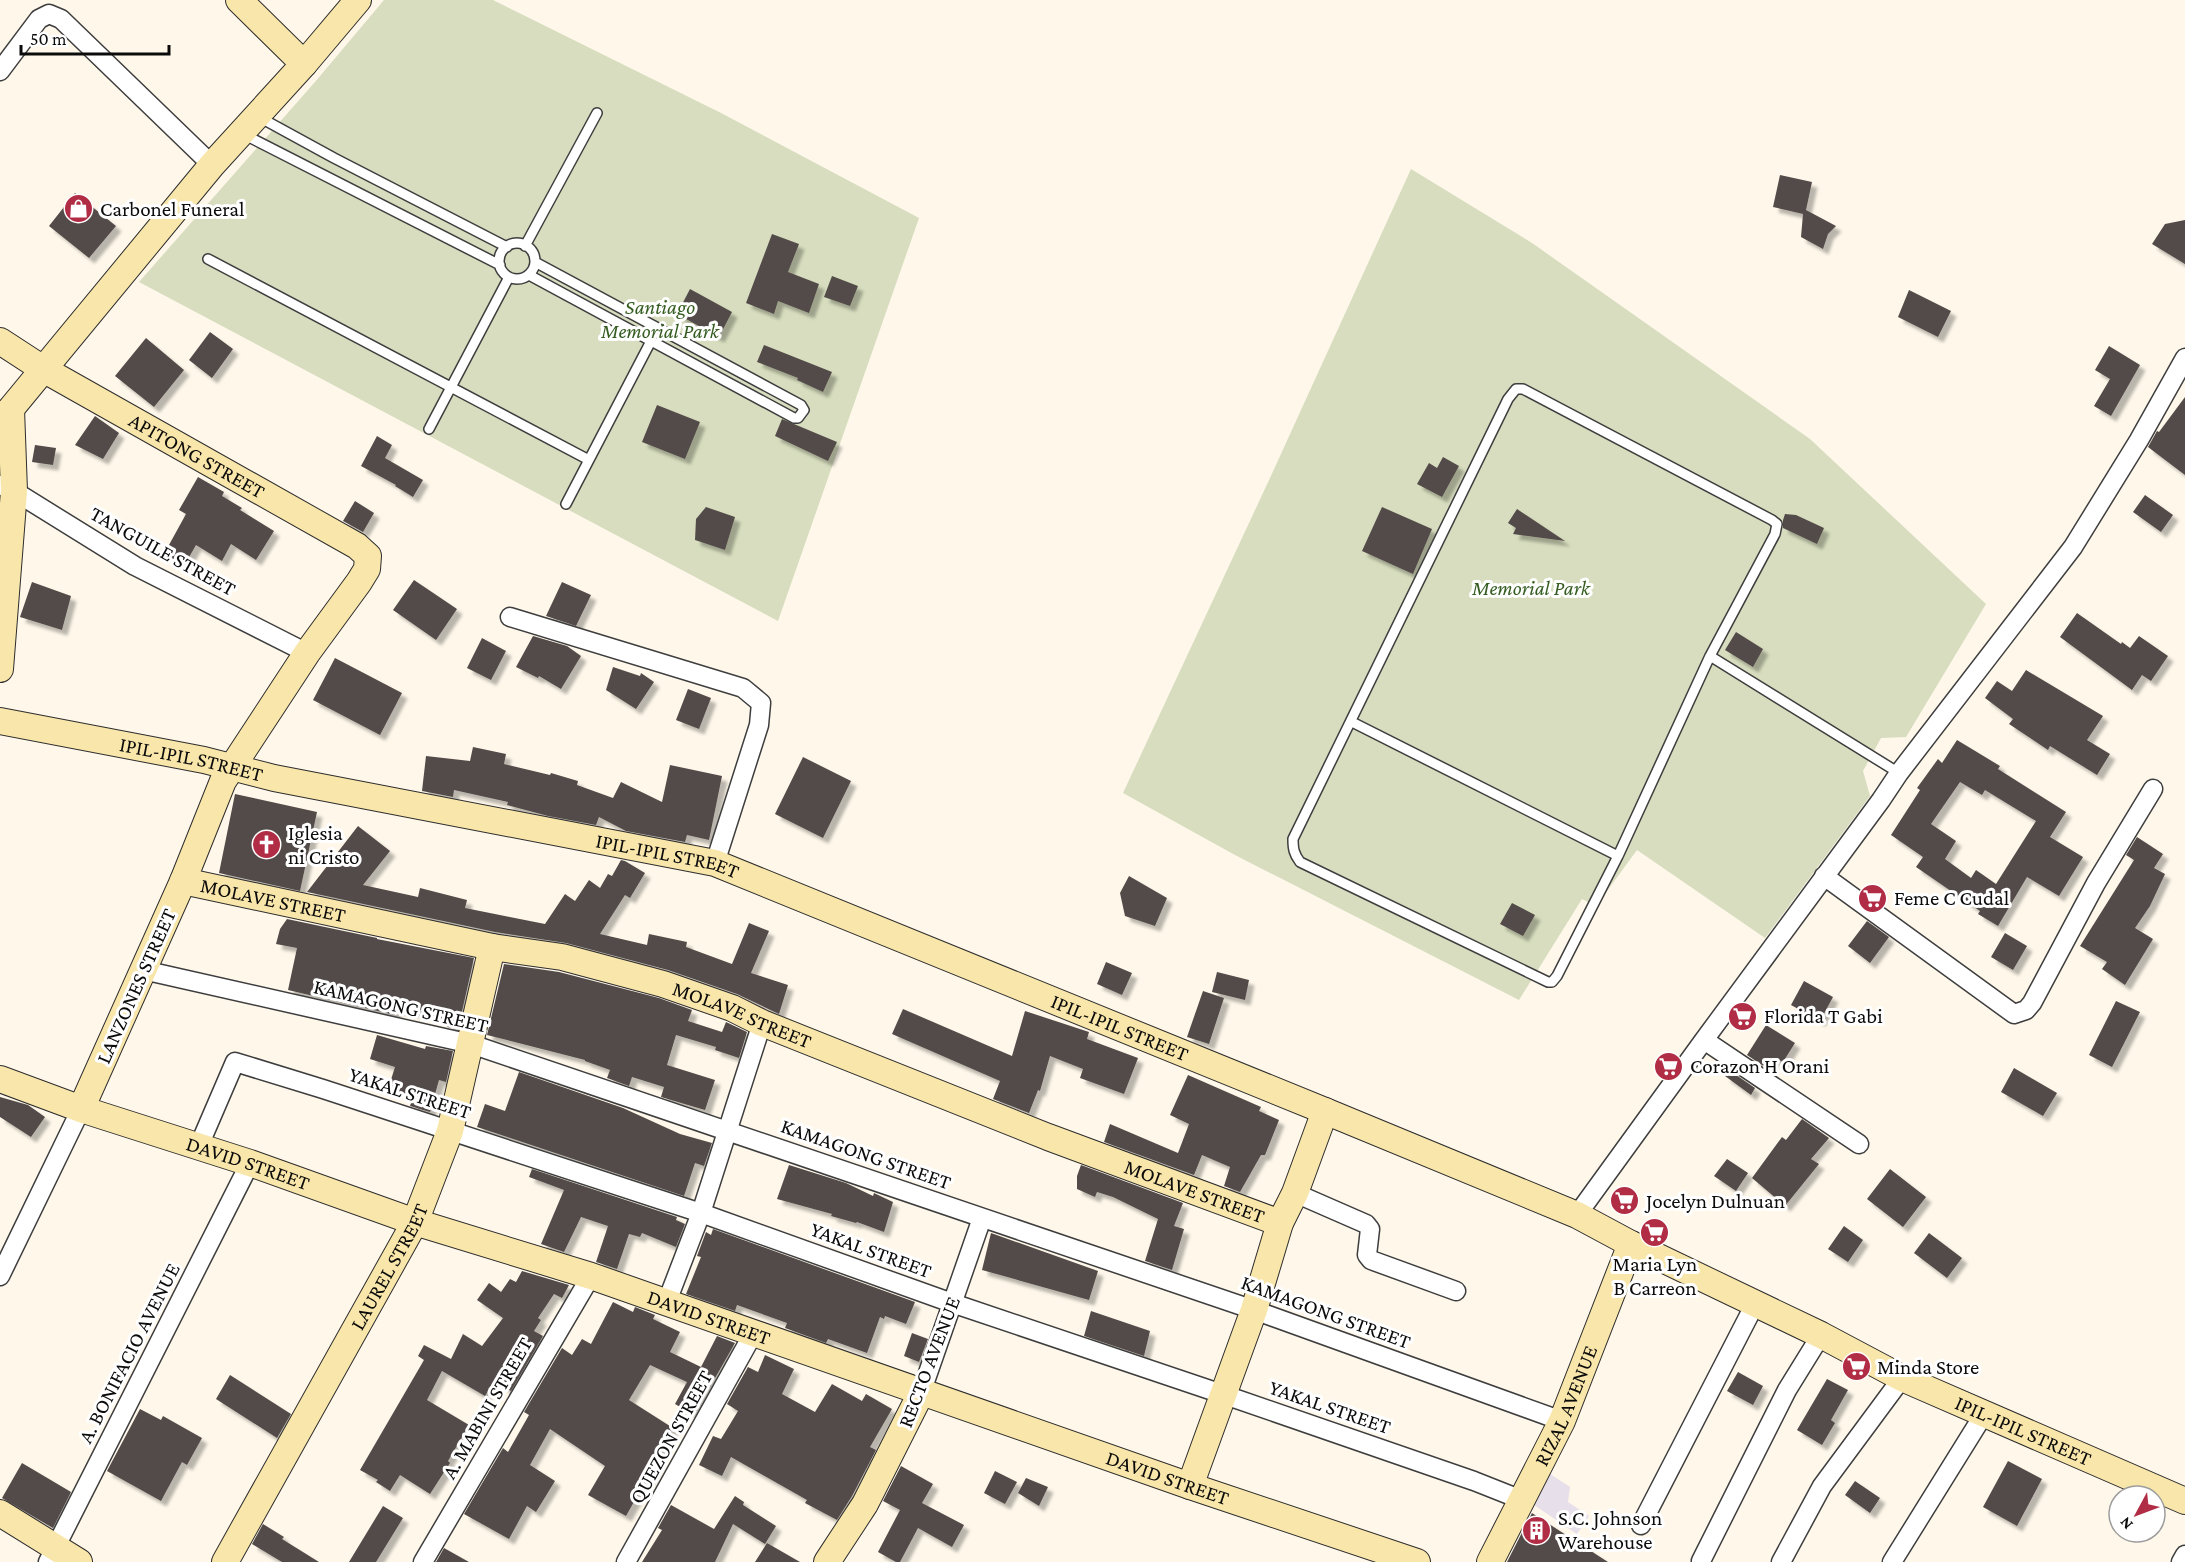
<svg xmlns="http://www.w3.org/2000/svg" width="2185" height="1562" viewBox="0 0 2185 1562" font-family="'Crimson Pro',serif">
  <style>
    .industrial { fill: #e7dfea }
    .cemetery { fill: #d7ddbe }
    .building { fill: #534b48; fill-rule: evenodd; filter: url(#shadow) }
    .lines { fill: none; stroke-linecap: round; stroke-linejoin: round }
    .lane-casing { stroke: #3e3e3e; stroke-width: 12 }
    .street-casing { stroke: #3e3e3e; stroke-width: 21 }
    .secondary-casing { stroke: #2d2d2d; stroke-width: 28 }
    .lane { stroke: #fff; stroke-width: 9 }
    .street { stroke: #fff; stroke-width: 18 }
    .secondary { stroke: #f9e6aa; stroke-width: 26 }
    .labels { text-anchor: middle; stroke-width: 6; stroke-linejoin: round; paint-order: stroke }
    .poi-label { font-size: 21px; fill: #0b0b0b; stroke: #fff; text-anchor: start }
    .park-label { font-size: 21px; font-style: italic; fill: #355d21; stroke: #fff }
    .street-label { font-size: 21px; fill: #0b0b0b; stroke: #fff }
  </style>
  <defs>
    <filter id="shadow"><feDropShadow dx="5.5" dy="5.5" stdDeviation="1.5" flood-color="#0004"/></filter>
  </defs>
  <rect width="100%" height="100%" fill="#fef7ea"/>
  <!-- industrial -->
  <path class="industrial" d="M1550,1474L1570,1487L1568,1502L1589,1516L1577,1534L1531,1503Z"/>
  <!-- cemetery -->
  <path class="cemetery" d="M384,0H493L721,113L919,218L778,621L139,282L315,82Z
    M1411,169L1532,243L1810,439L1986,604L1906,737L1881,738L1863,771L1870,796L1765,938L1637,850L1596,906L1582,899L1519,1000L1235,855L1123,793L1270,478Z"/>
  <!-- building -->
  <path class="building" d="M1780,175L1812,182L1806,210L1836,226L1828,234L1823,249L1801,237L1803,214L1773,207Z
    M75,193L116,226L89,258L49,226Z
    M2185,220V264L2152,244L2165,224Z
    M772,234L799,244L788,272L819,284L809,313L778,301L774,314L746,303Z
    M832,276L858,286L850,306L824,297Z
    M690,289L732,312L719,337L677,314Z
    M1909,290L1951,311L1938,337L1898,317Z
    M210,332L233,349L212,378L189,360Z
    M146,338L184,370L154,407L115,376Z
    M764,345L832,372L823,392L797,380L798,378L757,362Z
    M2109,346L2140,365L2111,416L2094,406L2110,379L2095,370Z
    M2185,397V475L2148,447L2157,431L2159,432Z
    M657,405L700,422L685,459L642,442Z
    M95,416L119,433L103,459L75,445Z
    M782,419L837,442L828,461L775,436Z
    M377,436L392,445L385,458L423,480L413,497L395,486L396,485L361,466Z
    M35,445L56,448L53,465L32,462Z
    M1443,457L1459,466L1442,497L1417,484L1429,463L1437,468Z
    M198,477L224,492L222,496L242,508L240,510L274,531L256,560L231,544L222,561L196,545L184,566L164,554L186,514L179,510Z
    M2145,495L2173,515L2161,532L2133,512Z
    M355,501L374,513L363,532L343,521Z
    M706,507L735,517L725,550L695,540L696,519Z
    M1382,507L1432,529L1413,574L1362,551Z
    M1517,509L1565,541L1513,534L1516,528L1508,523Z
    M1785,514L1796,515L1824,528L1817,544L1783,528V520Z
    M414,580L457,609L436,640L393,610Z
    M32,582L71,596L62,630L20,617Z
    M562,582L591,595L576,626L546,616Z
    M2077,613L2121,644L2122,642L2130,648L2139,636L2168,656L2151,681L2142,675L2132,690L2060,637Z
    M1736,632L1763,649L1753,667L1725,650Z
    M533,636L567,646L581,656L561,689L539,676L538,678L516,667Z
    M482,638L506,651L491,680L467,668Z
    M335,658L402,693L380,735L313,700Z
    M613,667L640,676L641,673L654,682L636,709L606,690Z
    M2026,670L2103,716L2087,740L2110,754L2097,775L2050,746L2048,750L2009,724L2013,719L1985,698L1997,681L2012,691Z
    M688,689L711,698L699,729L676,720Z
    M1957,740L2000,766L1998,769L2066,812L2050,837L2083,857L2059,896L2027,877L1998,926L1978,914L1980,911L1916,867L1923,857L1891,835L1920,790L1917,788L1938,759L1942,763ZM1960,782L1982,795L1985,790L2036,821L1996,884L1976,870L1971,878L1945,859L1956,841L1931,824Z
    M473,747L506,754L504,764L550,775L551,773L578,781L577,785L613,798L621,782L662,802L670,765L722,776L709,840L687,835L685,842L626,831L599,817L596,825L548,816L507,805L508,802L454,790L453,797L422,791L426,756L470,761Z
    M803,757L851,781L823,838L775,814Z
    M235,794L317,812L300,891L219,873Z
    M358,826L390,851L363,885L418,897L420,888L467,900L465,908L545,924L565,894L575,901L589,880L600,888L608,874L612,876L621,860L625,861L645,873L630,898L625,895L600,934L647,945L649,934L687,942L686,947L732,964L749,923L769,931L751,973L788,985L779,1014L737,994L668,970L566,943L495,932L307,892Z
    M2137,837L2163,854L2154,868L2165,874L2150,906L2135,928L2153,939L2125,985L2102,969L2107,962L2080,946L2134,860L2126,855Z
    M1129,876L1167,898L1155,926L1125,916L1120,893Z
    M1512,903L1535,915L1523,936L1500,924Z
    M287,919L377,938V939L474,958L458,1029L447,1027L449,1019L396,1009L395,1015L288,990L297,948L276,944L280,929Z
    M1867,921L1889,937L1870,963L1848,946Z
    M2005,933L2027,946L2013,970L1991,957Z
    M1106,962L1132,973L1122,995L1097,984Z
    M504,964L559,972L659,998L692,1010L688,1021L722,1032L726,1022L747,1032L739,1058L715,1050L716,1047L676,1035L667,1065L715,1080L705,1110L661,1097L664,1087L632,1077L629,1086L607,1078L610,1070L585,1061V1060L487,1035Z
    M1217,972L1249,980L1245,1000L1212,992Z
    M1804,981L1833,997L1820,1021L1791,1005Z
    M1203,991L1224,998L1209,1044L1187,1037Z
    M2116,1001L2140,1012L2112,1067L2089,1055Z
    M903,1009L1012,1056L1025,1011L1089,1032L1087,1039L1138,1058L1124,1094L1080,1078L1083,1069L1050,1056L1040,1091L1038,1090L1029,1113L993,1099L1000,1081L892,1034Z
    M1766,1025L1795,1043L1783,1062L1775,1058L1768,1069L1747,1055Z
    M377,1035L425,1049L426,1046L453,1051L446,1082L439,1080L430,1112L410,1106L413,1096L388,1089L395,1067L370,1059Z
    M2014,1068L2057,1093L2043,1116L2001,1092Z
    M1729,1070L1755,1088L1751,1095L1725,1076Z
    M519,1072L623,1108L680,1134L712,1143L704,1166L695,1163L684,1196L477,1127L485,1104L505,1111Z
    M1188,1075L1261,1107L1259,1111L1279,1120L1265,1155H1261L1240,1192L1224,1186L1230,1167L1202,1155L1194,1175L1104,1142L1110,1124L1178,1153L1189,1124L1170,1115Z
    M0,1097L28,1105L45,1117L31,1137L0,1117Z
    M1802,1119L1829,1138L1811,1159L1819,1164L1785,1206L1752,1178L1782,1137L1786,1140Z
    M1727,1159L1748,1173L1736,1191L1714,1176Z
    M789,1165L846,1183L873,1196L874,1193L893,1202L884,1232L857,1222L856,1223L831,1216L832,1214L777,1199Z
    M1081,1165L1183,1203L1174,1226L1184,1229L1172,1270L1145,1261L1158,1219L1113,1197L1097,1192L1095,1197L1077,1189V1176Z
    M532,1169L677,1217L676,1220L685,1224L676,1247L642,1233L640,1237L629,1234L617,1269L596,1262L608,1226L581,1217L564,1252L541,1244L564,1190L529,1177Z
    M1890,1169L1926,1197L1903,1227L1867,1199Z
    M1844,1226L1863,1240L1848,1262L1828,1249Z
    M713,1229L915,1302L906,1324L885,1316L884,1319L880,1317L867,1353L828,1339L826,1343L785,1328L787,1323L737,1305L735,1311L686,1294L701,1257L697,1256L706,1232L711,1235Z
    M991,1233L1098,1271L1089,1300L982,1270Z
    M1929,1233L1962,1258L1947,1278L1914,1253Z
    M522,1271L569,1285L562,1298L554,1294L538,1318L541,1320L534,1331L543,1336L511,1391L494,1381L485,1396L442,1371L427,1400L469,1425L448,1461L450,1463L430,1494L400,1475L390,1491L376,1482L378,1480L360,1470L424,1360L418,1356L424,1345L451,1359L463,1334L482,1346L503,1318L477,1300L489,1283L501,1292L510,1279L516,1282Z
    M613,1302L633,1312L635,1307L655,1315L653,1319L680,1332L670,1352L701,1367L717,1336L735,1343L694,1415L675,1404L687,1382L650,1365L629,1400L673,1428L656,1457L660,1459L646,1485L644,1484L626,1516L588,1495L605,1466L550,1429L530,1465L555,1481L536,1512L527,1506L509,1539L464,1514L503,1448L508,1452L529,1415L524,1412L562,1348L572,1355L582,1339L591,1344Z
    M1091,1311L1150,1331L1144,1356L1084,1336Z
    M912,1333L928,1339L919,1362L904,1356Z
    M765,1355L794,1369L782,1394L815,1412L832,1384L862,1401L866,1394L892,1409L870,1447L876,1450L852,1496L837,1520L805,1503L807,1500L731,1457L722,1476L699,1465L713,1436L721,1439L738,1411L727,1404L748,1367L758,1372Z
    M1738,1372L1763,1386L1753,1405L1727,1391Z
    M230,1375L291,1414L277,1438L216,1399Z
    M1827,1379L1848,1390L1831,1420L1835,1423L1822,1445L1797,1430Z
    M140,1409L161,1420L163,1416L202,1438L187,1465L182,1462L161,1501L107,1471Z
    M2008,1461L2042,1479L2017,1526L1983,1507Z
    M22,1463L71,1492L53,1528L2,1498Z
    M901,1466L933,1484L922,1503L964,1525L952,1547L918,1528L900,1562H896L878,1552L900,1510L883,1501Z
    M995,1471L1017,1482L1005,1504L984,1493Z
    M1026,1478L1048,1487L1039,1506L1018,1493Z
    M1855,1481L1880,1498L1870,1513L1845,1495Z
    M735,1496L744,1502L743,1505L776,1526L765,1544L733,1524L715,1562H642L662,1530L658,1528L671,1505L714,1529Z
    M383,1506L403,1518L376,1562H349Z
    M1532,1513L1608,1562H1507Z
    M263,1524L284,1537L282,1539L319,1562H282L252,1544Z
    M767,1543L800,1562H755Z
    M444,1548L469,1562H436Z"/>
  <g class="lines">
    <defs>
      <path id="lane" d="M259,117L334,158L507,247
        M243,134L500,265
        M499 261a18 18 0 1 1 36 0a18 18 0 1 1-36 0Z
        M525,246L597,113
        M208,259L589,460
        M529,275L794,418H798L804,410L801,405L535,262
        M1516,389H1523L1772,520L1777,524L1775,534L1710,656L1618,856L1557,976L1552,982H1548L1300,862C1294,854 1293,849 1293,839L1508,399Z
        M429,429L509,277
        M566,504L651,341
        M1710,656L1899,773
        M1352,722L1618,856"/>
      <path id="street" d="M0,71L39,19L49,14L61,19L212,165
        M0,485L14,491L135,566L307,653
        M510,617L743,688L761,703L759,725L715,863
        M1824,876L2014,1014L2026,1010L2032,1003L2096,883L2153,789
        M143,970L471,1044L1254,1310L1562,1421
        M1704,1040L1859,1144
        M198,1148L235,1062L323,1089L701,1213L952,1303L1222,1394L1474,1481L1522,1500
        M1295,1193L1366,1224L1370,1229L1367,1255L1371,1260L1456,1291
        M1577,1215L1704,1040L1881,800L1899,773L2073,547L2139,440L2185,358
        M0,1276L81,1109
        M666,1304L701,1213L762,1023
        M921,1393L982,1218
        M1641,1525L1755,1304
        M1701,1561L1787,1390L1821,1335
        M48,1562L250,1163
        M423,1562L591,1276
        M626,1562L753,1334
        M1781,1562L1822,1486L1902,1378
        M1892,1562L1984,1414
        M2181,1562L2185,1555"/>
      <g id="secondary">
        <path d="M239,0L304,64"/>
        <path id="s1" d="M0,341L43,369L357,546L368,556L367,569L359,582L307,653L223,781L183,881L81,1109"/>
        <path d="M0,422L212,165L304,64L358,0"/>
        <path d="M0,669L14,491L11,409"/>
        <path id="s2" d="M0,721L204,760L274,778L715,863L1325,1111L1577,1215L1631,1244L1821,1335L1902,1378L2185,1501"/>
        <path id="s3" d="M183,881L492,947L562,957L663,984L732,1008L762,1023L1048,1137L1280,1223"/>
        <path id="s4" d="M0,1079L81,1109L250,1163L415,1222L591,1276L1190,1486L1417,1562"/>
        <path d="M1190,1486L1254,1310L1280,1223L1295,1193L1325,1111"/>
        <path d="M0,1513L79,1562"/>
        <path id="s5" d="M225,1562L415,1222L450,1131L492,947"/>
        <path d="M827,1562L865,1504L921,1393"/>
        <path id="s6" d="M1490,1562L1562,1421L1631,1244"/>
      </g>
    </defs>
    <!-- lane casing -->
    <use href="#lane" class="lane-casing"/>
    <!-- street casing -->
    <use href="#street" class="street-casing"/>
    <!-- secondary casing -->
    <use href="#secondary" class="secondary-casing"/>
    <!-- lane -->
    <use href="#lane" class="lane"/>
    <!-- street -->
    <use href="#street" class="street"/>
    <!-- secondary -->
    <use href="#secondary" class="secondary"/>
  </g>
  <!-- icons -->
  <defs>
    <symbol id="shop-disc" viewBox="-11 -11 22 22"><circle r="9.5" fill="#b12d45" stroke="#fff"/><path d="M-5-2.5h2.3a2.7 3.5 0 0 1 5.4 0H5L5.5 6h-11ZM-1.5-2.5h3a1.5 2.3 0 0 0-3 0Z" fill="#fff"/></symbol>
    <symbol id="church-disc" viewBox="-11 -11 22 22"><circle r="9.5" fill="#b12d45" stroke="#fff"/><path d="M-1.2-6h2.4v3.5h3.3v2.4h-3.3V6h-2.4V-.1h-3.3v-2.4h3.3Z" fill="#fff"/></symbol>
    <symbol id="supermarket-disc" viewBox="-11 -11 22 22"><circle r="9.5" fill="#b12d45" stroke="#fff"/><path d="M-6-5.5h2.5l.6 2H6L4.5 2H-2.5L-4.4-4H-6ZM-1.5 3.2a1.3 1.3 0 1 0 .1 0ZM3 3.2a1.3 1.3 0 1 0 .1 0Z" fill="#fff"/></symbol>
    <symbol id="building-disc" viewBox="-11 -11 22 22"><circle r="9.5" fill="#b12d45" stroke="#fff"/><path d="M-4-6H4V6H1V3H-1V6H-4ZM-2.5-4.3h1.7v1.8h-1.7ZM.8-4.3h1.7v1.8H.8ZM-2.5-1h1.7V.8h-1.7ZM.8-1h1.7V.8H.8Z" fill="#fff"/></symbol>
  </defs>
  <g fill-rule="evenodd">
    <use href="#shop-disc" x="62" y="192" width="33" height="33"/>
    <use href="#church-disc" x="250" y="828" width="33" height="33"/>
    <use href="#supermarket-disc" x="1856" y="882" width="33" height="33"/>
    <use href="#supermarket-disc" x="1726" y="1000" width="33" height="33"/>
    <use href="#supermarket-disc" x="1652" y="1050" width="33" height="33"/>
    <use href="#supermarket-disc" x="1608" y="1184" width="33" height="33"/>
    <use href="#supermarket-disc" x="1638" y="1216" width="33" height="33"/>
    <use href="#supermarket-disc" x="1840" y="1350" width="33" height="33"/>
    <use href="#building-disc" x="1520" y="1514" width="33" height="33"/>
  </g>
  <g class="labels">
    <!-- poi labels -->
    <g class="poi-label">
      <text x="100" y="216">Carbonel Funeral</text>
      <text x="288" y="840">Iglesia<tspan x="288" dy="24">ni Cristo</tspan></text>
      <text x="1894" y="905">Feme C Cudal</text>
      <text x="1764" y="1023">Florida T Gabi</text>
      <text x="1690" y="1073">Corazon H Orani</text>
      <text x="1646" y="1208">Jocelyn Dulnuan</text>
      <text x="1655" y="1271" text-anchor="middle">Maria Lyn<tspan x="1655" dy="24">B Carreon</tspan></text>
      <text x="1877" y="1374">Minda Store</text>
      <text x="1558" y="1525">S.C. Johnson<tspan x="1558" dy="24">Warehouse</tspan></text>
    </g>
    <!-- park labels -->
    <g class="park-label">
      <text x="660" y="314">Santiago<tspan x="660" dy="24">Memorial Park</tspan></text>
      <text x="1531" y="595">Memorial Park</text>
    </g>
    <!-- street labels -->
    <g class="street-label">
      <text dy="7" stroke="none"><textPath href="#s1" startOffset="228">APITONG STREET</textPath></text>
      <text transform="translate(163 551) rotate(29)" y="7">TANGUILE STREET</text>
      <text dy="7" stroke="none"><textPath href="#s2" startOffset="195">IPIL-IPIL STREET</textPath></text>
      <text dy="7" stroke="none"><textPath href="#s2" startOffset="681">IPIL-IPIL STREET</textPath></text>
      <text dy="7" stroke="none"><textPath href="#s3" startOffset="92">MOLAVE STREET</textPath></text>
      <text transform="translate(136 986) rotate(-66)" y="7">LANZONES STREET</text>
      <text transform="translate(401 1006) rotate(13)" y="7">KAMAGONG STREET</text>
      <text dy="7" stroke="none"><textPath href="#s3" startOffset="576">MOLAVE STREET</textPath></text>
      <text dy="7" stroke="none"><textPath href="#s2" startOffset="1166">IPIL-IPIL STREET</textPath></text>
      <text transform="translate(410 1093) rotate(18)" y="7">YAKAL STREET</text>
      <text transform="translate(866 1154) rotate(19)" y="7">KAMAGONG STREET</text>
      <text dy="7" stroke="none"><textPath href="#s4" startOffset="262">DAVID STREET</textPath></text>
      <text dy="7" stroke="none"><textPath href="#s3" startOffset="1062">MOLAVE STREET</textPath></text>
      <text transform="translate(871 1250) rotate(20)" y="7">YAKAL STREET</text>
      <text dy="7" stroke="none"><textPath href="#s5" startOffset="338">LAUREL STREET</textPath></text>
      <text transform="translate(1326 1312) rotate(20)" y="7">KAMAGONG STREET</text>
      <text dy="7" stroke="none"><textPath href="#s4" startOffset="748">DAVID STREET</textPath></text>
      <text transform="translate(129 1353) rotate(-63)" y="7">A. BONIFACIO AVENUE</text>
      <text transform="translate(929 1362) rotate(-69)" y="7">RECTO AVENUE</text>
      <text dy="7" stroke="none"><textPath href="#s6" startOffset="174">RIZAL AVENUE</textPath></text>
      <text transform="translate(1330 1407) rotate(19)" y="7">YAKAL STREET</text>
      <text transform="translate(487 1408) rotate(-60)" y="7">A. MABINI STREET</text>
      <text dy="7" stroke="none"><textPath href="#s2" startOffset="2156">IPIL-IPIL STREET</textPath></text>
      <text transform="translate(671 1437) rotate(-61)" y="7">QUEZON STREET</text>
      <text dy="7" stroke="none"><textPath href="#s4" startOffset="1234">DAVID STREET</textPath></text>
    </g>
  </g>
  <!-- north arrow -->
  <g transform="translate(2137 1514) rotate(229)"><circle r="28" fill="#ffffff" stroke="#9d9d9d" stroke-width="1.5"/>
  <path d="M0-4.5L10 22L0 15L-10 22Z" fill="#b12d45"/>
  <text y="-9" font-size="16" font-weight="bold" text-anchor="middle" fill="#0b0b0b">N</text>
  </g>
  <!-- scale -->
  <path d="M21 45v9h148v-9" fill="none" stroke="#0b0b0b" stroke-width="3"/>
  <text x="30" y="45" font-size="18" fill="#0b0b0b" stroke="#ffffff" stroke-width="4.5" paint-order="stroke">50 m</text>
</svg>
